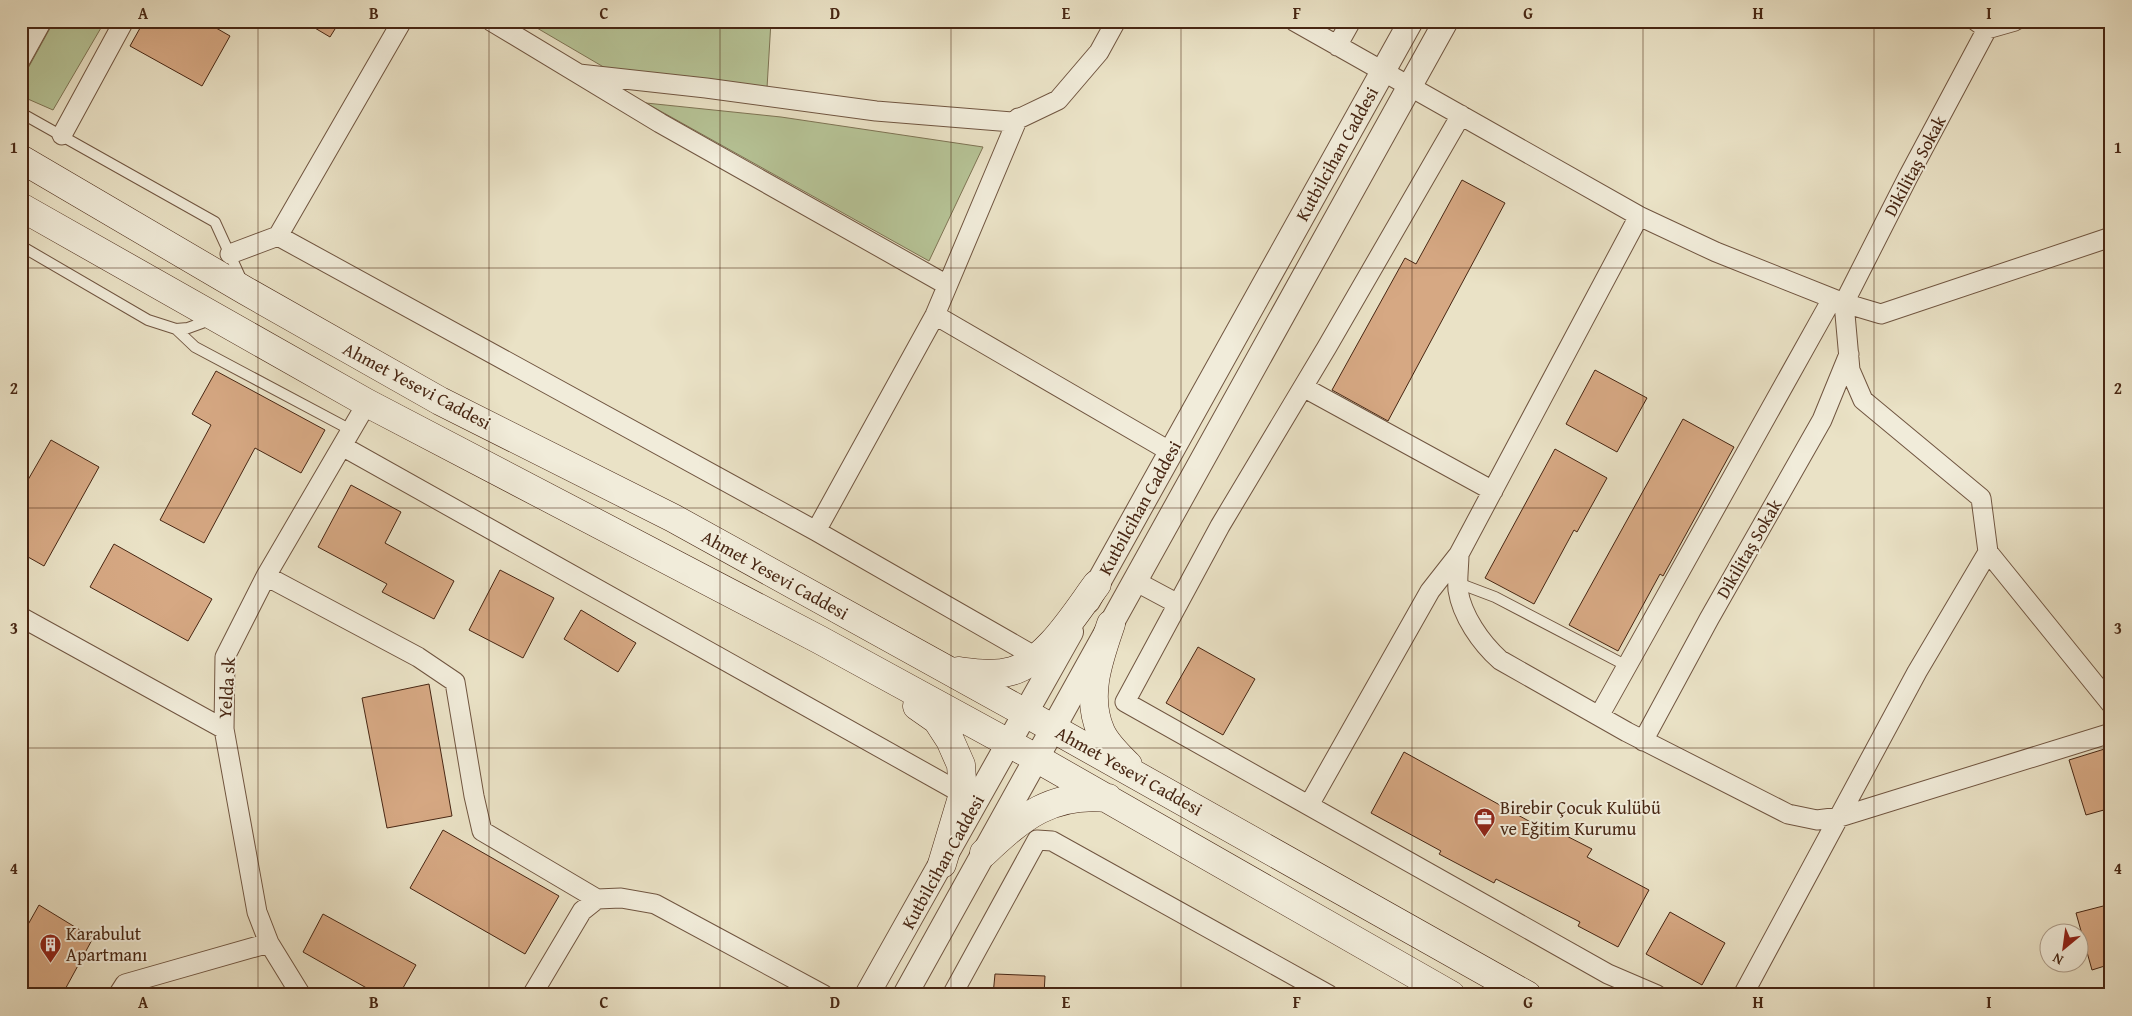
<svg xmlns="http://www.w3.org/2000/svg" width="2132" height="1016" viewBox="0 0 2132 1016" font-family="'Gentium Book Plus',serif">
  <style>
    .green { fill: #b6c396; stroke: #7e7454 }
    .building { fill: #d6a883; stroke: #472613 }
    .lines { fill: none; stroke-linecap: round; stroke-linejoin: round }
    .service-casing { stroke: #705540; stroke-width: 12 }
    .minor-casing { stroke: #705540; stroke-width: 21 }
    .tertiary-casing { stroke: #705540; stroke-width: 26 }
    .secondary-casing { stroke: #472613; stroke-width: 29 }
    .service { stroke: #f1ecda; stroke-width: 10 }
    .minor { stroke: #f1ecda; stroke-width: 19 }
    .tertiary { stroke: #f1ecda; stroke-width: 24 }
    .secondary { stroke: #f1ecda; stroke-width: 28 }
    .grid { fill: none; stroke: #472613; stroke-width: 1; stroke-opacity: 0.55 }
    .labels { text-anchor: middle; stroke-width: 4; stroke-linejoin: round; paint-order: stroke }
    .street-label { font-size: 18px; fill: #472613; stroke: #f1ecda }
    .poi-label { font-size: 18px; fill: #472613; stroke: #f1ecda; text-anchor: start }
    .neatline { fill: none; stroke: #472613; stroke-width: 2 }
    .grid-label { font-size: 16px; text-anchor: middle; font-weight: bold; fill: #472613 }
  </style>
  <rect width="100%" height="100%" fill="#eae2c6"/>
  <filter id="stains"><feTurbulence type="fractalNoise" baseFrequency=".004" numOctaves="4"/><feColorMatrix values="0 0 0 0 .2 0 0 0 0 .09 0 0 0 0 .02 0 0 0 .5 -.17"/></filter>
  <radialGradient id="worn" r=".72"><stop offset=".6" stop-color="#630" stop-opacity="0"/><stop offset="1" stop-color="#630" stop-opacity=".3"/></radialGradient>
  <!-- green -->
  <path class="green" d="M54,21H105L53,110L21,96V81Z
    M525,21H771L767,88L607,69Z
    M646,103L781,117L983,147L929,261Z"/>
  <!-- building -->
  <path class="building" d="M144,21H204L230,36L202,86L130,46Z
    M303,21H340L330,37Z
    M1462,180L1505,203L1388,421L1332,390L1405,258L1416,264Z
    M1595,370L1647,398L1617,452L1566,424Z
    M216,371L325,430L301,473L255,448L204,543L160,520L211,425L192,414Z
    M1683,419L1734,447L1663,576L1660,574L1618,651L1569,625Z
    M51,440L99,467L44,566L21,553V492Z
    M1555,449L1607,478L1577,532L1574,530L1534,604L1485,578Z
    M351,485L401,512L385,543L454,581L434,619L382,592L387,584L318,547Z
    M114,544L212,599L188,641L90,587Z
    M500,570L554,598L523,658L469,630Z
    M581,610L636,643L618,672L564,639Z
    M1198,647L1255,679L1223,735L1166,703Z
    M429,684L452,816L387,828L362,698Z
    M2111,747V808L2086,815L2069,760Z
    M1404,752L1545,830L1547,826L1592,849L1587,857L1649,890L1618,947L1578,926L1580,922L1496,879L1494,883L1439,854L1441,851L1371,813Z
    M443,830L559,896L525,954L410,888Z
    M2111,904V964L2092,970L2076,913Z
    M39,905L93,938L62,995H32L21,989V937Z
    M1670,912L1725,943L1702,985L1646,954Z
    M323,914L416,965L399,995H379L303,952Z
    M995,974L1045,976L1044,995H993Z"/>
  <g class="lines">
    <defs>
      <path id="service" d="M21,113L215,222L242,281
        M21,246L148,320L176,329L188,328L210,320
        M176,329L195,347L351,430
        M1458,583L1495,597L1627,666"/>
      <path id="minor" d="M491,21L660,123L947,285
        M1294,21L1639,216L1716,252L1844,303L1881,314L2111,237
        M1976,21L1987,29L2015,21
        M1337,46L1351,21
        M21,59L42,21
        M579,74L706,88L876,111L1012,122L1058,100L1099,52L1116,21
        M1461,115L1327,347L1220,526L1125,702L1608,974L1657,995
        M62,135L124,21
        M278,236L816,531L1036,657
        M230,254L278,236L402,21
        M1844,303L1850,370L1863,400L1981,498L1988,552L2111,704
        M1844,303L1908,177L1987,29
        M935,315L1171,452
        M1303,387L1493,491
        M342,446L963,794
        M816,531L935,315L1018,118
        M1459,554C1459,565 1457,578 1458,590C1462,616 1481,643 1500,660L1627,732L1788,814L1817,820L1840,817L2111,733
        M266,576L418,657L455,682L474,796L482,831L597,899
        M1135,581L1178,604
        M21,617L224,729
        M1599,716L1832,299
        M1643,741L1709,619L1822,420L1849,354
        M1309,805L1430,591L1459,554L1639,216
        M118,995L125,984L269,943
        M301,995L269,943L257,912L224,729L225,657L266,576L367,403
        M532,995L582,911L597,899L621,898L655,904L824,995
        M952,995L1037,840L1052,841L1329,995
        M1743,995L1917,672L1988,552"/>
      <path id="tertiary" d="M1088,601L1411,21
        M867,995L1071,632
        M905,995L1446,21"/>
      <path id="secondary" d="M21,159L246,291L440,401L673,518L1029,715L1527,995
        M21,207L367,403L820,640L1036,758L1451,995
        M1111,624C1099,659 1085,696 1101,732C1107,745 1118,755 1128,765
        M958,671C975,673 994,676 1012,671C1047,661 1076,612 1097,584
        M917,706L937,720L950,740L961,765L963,794L942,864
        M984,853C1022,817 1052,792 1108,798"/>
    </defs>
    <!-- service casing -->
    <use href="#service" class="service-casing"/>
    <!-- minor casing -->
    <use href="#minor" class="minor-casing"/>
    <!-- tertiary casing -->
    <use href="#tertiary" class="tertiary-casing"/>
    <!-- secondary casing -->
    <use href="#secondary" class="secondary-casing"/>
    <!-- service -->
    <use href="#service" class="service"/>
    <!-- minor -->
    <use href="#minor" class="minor"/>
    <!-- tertiary -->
    <use href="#tertiary" class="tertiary"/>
    <!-- secondary -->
    <use href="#secondary" class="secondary"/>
  </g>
  <!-- grid -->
  <path class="grid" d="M258,21V995M489,21V995M720,21V995M951,21V995M1181,21V995M1412,21V995M1643,21V995M1874,21V995M21,268H2111M21,508H2111M21,748H2111"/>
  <!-- icons -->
  <defs>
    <symbol id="office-pin" viewBox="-11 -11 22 30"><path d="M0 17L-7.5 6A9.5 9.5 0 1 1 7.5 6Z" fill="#8f2418" stroke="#f1ecda"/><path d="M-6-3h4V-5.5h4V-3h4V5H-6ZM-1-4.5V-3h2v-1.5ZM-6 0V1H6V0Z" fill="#fff"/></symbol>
    <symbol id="building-pin" viewBox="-11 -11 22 30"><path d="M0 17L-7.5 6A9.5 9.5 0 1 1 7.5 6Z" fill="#8f2418" stroke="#f1ecda"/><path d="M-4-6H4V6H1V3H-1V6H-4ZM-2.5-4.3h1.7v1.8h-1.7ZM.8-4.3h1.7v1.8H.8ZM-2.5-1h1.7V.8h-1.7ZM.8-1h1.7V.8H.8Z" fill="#fff"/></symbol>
  </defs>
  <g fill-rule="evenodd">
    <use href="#office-pin" x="1472" y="806" width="25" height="34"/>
    <use href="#building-pin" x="38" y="932" width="25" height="34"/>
  </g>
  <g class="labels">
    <!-- street labels -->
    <g class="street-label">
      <text transform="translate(1337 154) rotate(-61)" y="6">Kutbilcihan Caddesi</text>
      <text transform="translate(1915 166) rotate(-62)" y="6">Dikilitaş Sokak</text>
      <text transform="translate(417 386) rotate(28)" y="6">Ahmet Yesevi Caddesi</text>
      <text transform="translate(1140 508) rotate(-61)" y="6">Kutbilcihan Caddesi</text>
      <text transform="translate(1749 549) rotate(-60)" y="6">Dikilitaş Sokak</text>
      <text transform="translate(775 575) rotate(29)" y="6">Ahmet Yesevi Caddesi</text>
      <text transform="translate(227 688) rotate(-86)" y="6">Yelda sk</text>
      <text transform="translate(1129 771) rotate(29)" y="6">Ahmet Yesevi Caddesi</text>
      <text transform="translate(943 862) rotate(-61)" y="6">Kutbilcihan Caddesi</text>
    </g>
    <!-- poi labels -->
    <g class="poi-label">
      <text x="1500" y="814">Birebir Çocuk Kulübü<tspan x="1500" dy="21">ve Eğitim Kurumu</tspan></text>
      <text x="66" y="940">Karabulut<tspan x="66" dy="21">Apartmanı</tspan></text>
    </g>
  </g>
  <!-- margin -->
  <rect width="2132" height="1016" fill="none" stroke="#eae2c6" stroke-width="55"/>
  <!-- north arrow -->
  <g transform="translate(2064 948) rotate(209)"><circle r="24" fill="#f1ecda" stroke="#ad9d8a"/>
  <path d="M0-4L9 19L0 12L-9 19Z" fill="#8f2418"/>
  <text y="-8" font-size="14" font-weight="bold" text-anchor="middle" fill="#472613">N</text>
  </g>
  <rect x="28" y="28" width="2076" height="960" class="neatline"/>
  <g class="grid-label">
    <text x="143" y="19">A</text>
    <text x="374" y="19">B</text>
    <text x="604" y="19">C</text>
    <text x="835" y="19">D</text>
    <text x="1066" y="19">E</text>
    <text x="1297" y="19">F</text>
    <text x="1528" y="19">G</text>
    <text x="1758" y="19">H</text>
    <text x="1989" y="19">I</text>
    <text x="14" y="153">1</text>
    <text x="2118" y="153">1</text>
    <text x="14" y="394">2</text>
    <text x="2118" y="394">2</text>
    <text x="14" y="634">3</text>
    <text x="2118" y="634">3</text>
    <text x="14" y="874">4</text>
    <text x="2118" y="874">4</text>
    <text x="143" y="1008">A</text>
    <text x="374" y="1008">B</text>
    <text x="604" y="1008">C</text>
    <text x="835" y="1008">D</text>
    <text x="1066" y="1008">E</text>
    <text x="1297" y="1008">F</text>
    <text x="1528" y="1008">G</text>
    <text x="1758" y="1008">H</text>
    <text x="1989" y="1008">I</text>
  </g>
  <rect width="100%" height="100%" filter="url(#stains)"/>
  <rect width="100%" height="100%" fill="url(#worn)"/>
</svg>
